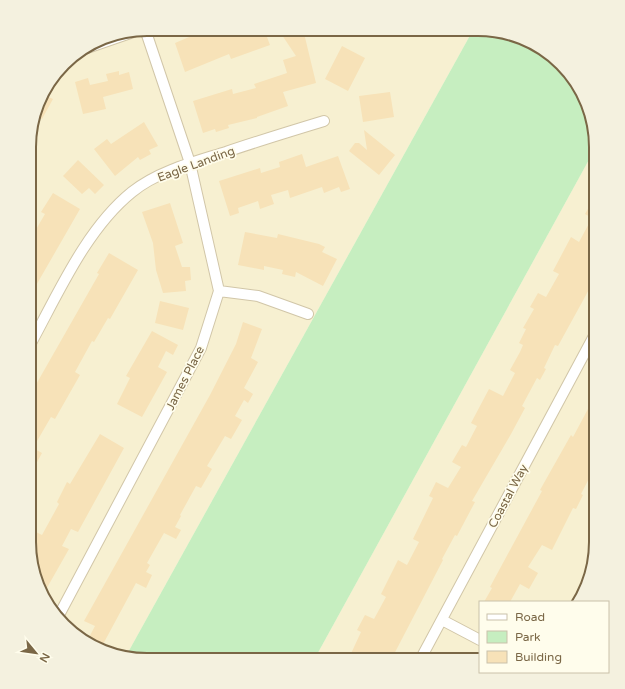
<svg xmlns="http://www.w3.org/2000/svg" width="625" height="689" viewBox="0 0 625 689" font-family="'Varela Round',sans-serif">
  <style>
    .residential { fill: #f7f0d1 }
    .green { fill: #c6eec0 }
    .building { fill: #f7e2b8 }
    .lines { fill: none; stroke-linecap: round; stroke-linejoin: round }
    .street-casing { stroke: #d1c6a8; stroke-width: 12 }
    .street { stroke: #fff; stroke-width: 10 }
    .labels { text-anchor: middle; stroke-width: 3.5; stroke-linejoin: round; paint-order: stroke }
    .street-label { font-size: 12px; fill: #7a6746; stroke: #fffdec }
    .rim { fill: none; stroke: #7a6746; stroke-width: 2 }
  </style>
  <rect width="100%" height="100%" fill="#fefbe3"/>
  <!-- residential -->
  <path class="residential" d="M147,29L473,30L126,656L88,644L49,608L29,550L31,124L45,88L69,58L109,35Z
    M596,147V550L580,601L480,602V660H314Z"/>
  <!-- green -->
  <path class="green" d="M473,30H494L537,45L576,81L596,139V147L314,660H139L126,656Z"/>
  <!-- building -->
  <path class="building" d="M208,29H264L270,45L231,59L229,54L185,72L175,43Z
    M278,29H303L316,83L283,92L288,106L257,117V118L228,125L229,128L216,132L215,129L203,133L193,101L232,89L233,94L256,88L254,84L287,73L283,60L296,56Z
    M342,46L365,58L348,91L325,79Z
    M119,71V75L129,72L133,89L103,97L106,109L83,114L75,82L88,78L90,85L108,81L106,74Z
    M390,92L394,117L363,122L359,96Z
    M42,94L53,99L42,119L34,115Z
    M144,122L158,146L149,150L151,154L140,160L138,157L115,176L94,149L107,139L111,144Z
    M364,130L395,155L379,175L349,151L355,143H359L367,150Z
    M302,154L306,167L338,156L350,189L341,192L339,187L324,193L322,187L290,198L288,190L271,195L274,204L260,209L258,201L238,208L239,213L230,216L219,181L260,168L261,173L280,167L279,162Z
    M78,160L104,185L95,194L89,188L82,194L63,176Z
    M53,193L80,209L30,296L31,238L45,214L41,212Z
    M596,195V276L586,295L558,346L555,345L544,368L546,369L540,380L537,378L522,406L525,408L511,434L472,501L475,502L457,536L455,535L442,559L443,560L391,660H348L361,632L357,630L365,615L374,619L386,597L381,594L398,560L407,565L419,542L413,539L433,498L429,496L436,482L448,488L461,467L452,462L462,445L466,447L477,426L471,423L489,389L503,396L515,373L510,370L520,352L523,345L519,343L526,329L523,328L534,309L530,307L538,293L546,297L559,274L553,271L571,237L579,242L592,218L585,214Z
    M170,203L183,243L175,246L182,267H190L191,280L185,281L186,291L163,293L156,270L153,243L142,212Z
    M245,232L277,238L278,234L319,244L325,247L322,252L337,259L323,286L296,272L295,277L282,274L283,270L264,266V270L238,265Z
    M109,253L138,270L110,319L108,318L94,342L92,341L75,372L80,375L55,419L51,417L33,448L42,453L30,475V395L99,274L97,273Z
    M160,301L189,308L183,330L155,323Z
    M243,322L262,329L251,358L258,362L244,388L253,394L248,403L244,400L235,416L242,420L231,439L225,436L207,466L212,469L201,488L196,486L180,515L181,516L175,527L181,530L176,539L164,533L147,563L150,565L146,572L152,575L146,588L136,583L101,648L88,644L86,643L95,626L84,621L210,395L236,344Z
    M152,331L178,345L173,355L166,351L158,367L167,372L142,417L117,404L130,378L126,376Z
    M596,394V433L589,445L596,449V465L581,494L583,495L576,509L573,508L552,550L542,545L528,567L538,573L529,589L520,584L510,602H484L492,588L490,587L542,491L540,490L571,435L573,437Z
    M100,434L124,448L78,532L71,529L62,546L69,549L44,593L29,550V540L34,531L42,535L59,504L57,502L67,482L70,484Z"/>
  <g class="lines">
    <defs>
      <path id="street" d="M87,48L139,30
        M219,291L258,296L308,314
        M30,345C58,294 86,229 132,192C158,171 194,162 226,152C258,141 291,131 324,121
        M58,617L201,348L219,291L190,163L145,29
        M442,620L480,640
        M420,660L596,332"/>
    </defs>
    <!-- street casing -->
    <use href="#street" class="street-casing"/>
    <!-- street -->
    <use href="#street" class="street"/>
  </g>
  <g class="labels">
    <!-- street labels -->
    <g class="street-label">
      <text transform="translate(196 164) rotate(-20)" y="4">Eagle Landing</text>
      <text transform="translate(185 378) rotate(-63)" y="4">James Place</text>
      <text transform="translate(508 496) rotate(-62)" y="4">Coastal Way</text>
    </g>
  </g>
  <!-- crop -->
  <path d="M0 0H625V689H0ZM147 36H478A111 111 0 0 1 589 147V542A111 111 0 0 1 478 653H147A111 111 0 0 1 36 542V147A111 111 0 0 1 147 36Z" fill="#f4f1df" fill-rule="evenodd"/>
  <path class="rim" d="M147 36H478A111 111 0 0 1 589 147V542A111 111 0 0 1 478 653H147A111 111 0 0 1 36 542V147A111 111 0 0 1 147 36Z"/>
  <!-- legend -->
  <rect x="479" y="601" width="130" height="72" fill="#fffdec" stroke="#cac1aa"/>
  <rect x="487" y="614" width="20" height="6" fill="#ffffff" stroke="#cac1aa"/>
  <text x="515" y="621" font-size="12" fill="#7a6746">Road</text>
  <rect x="487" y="631" width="20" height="12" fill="#c6eec0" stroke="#cac1aa"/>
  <text x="515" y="641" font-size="12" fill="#7a6746">Park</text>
  <rect x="487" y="651" width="20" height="12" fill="#f7e2b8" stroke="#cac1aa"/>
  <text x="515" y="661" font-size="12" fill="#7a6746">Building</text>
  <!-- north arrow -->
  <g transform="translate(36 653) rotate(119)" stroke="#fffdec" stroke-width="3" paint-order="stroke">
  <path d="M0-3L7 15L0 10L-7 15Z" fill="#7a6746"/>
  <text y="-6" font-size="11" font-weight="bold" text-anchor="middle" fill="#7a6746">N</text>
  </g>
</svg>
